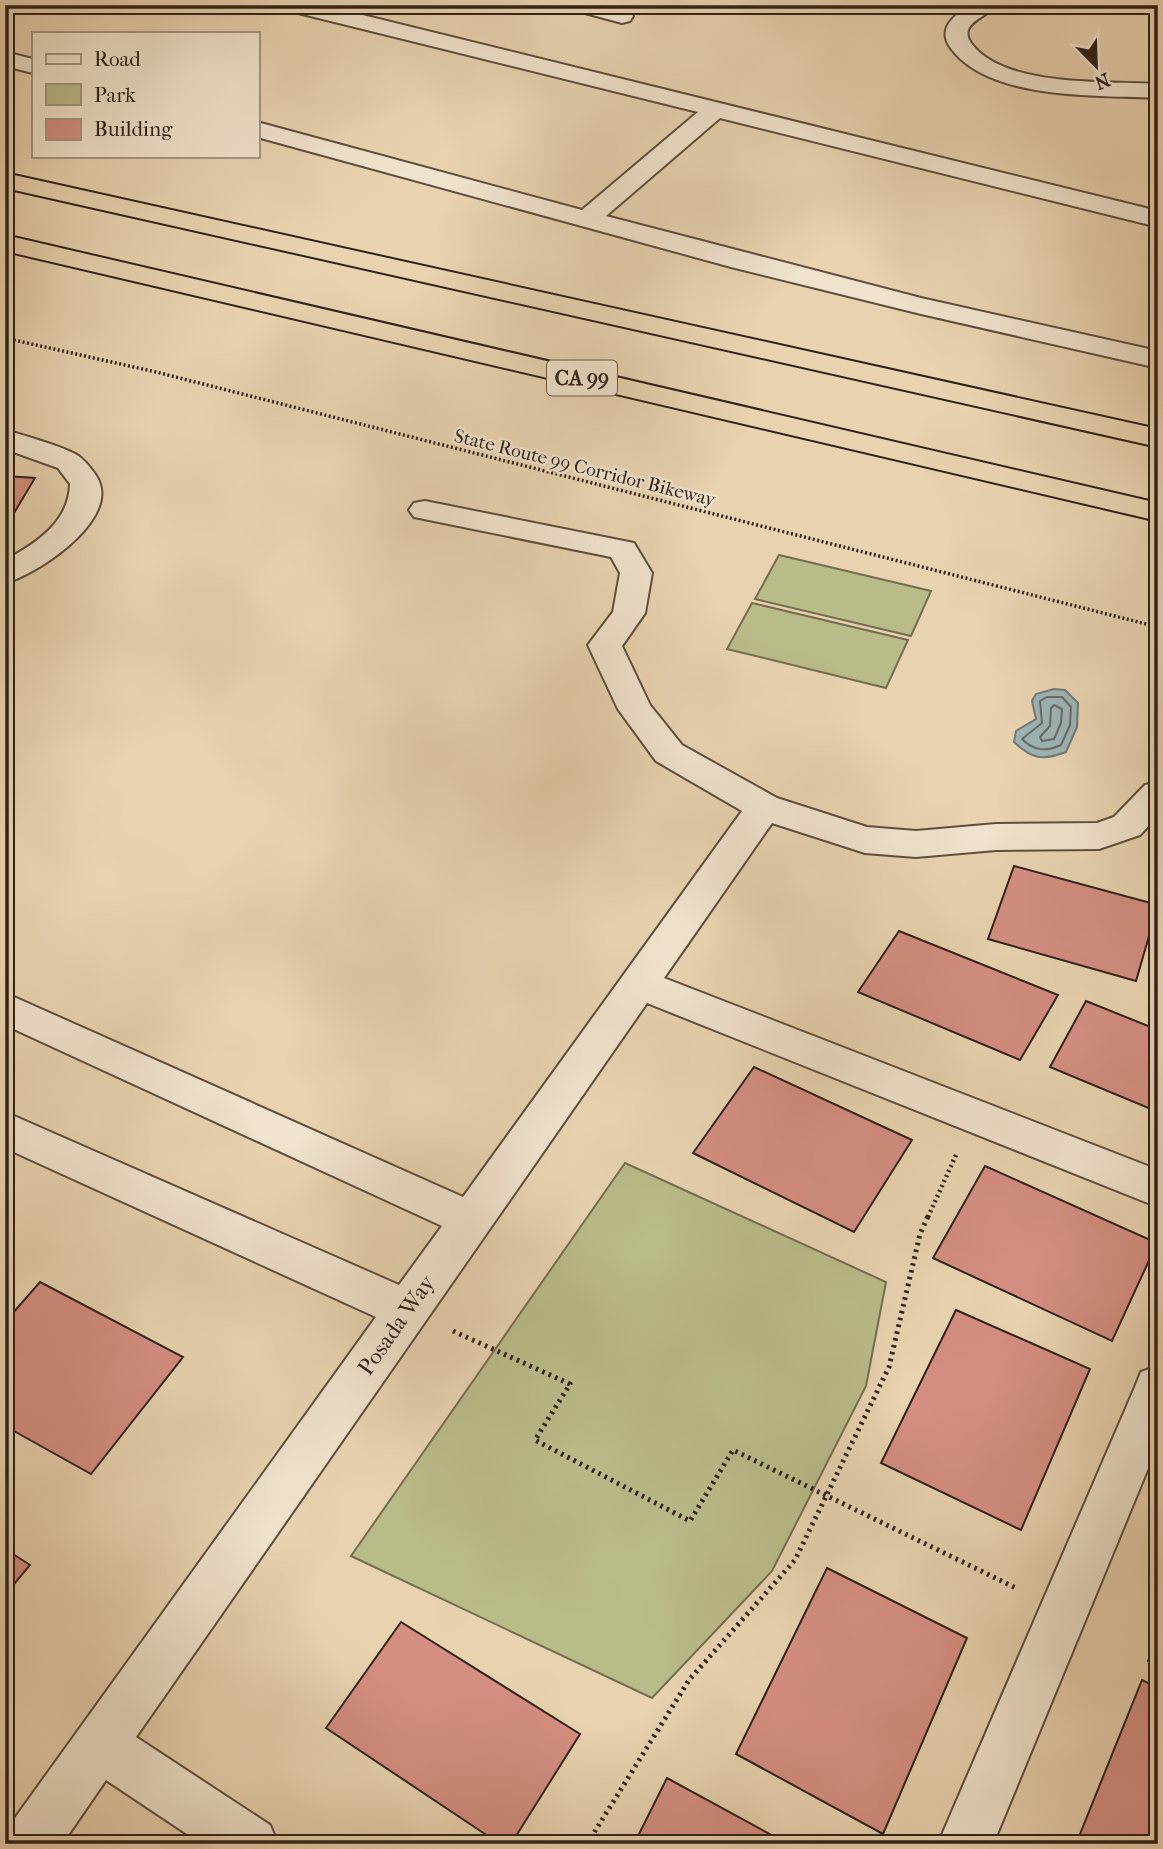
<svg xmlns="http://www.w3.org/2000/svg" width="1163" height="1849" viewBox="0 0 1163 1849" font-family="'IM FELL French Canon',serif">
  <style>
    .green { fill: #b9bb89; stroke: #746e50; stroke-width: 2 }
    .water { fill: #9db4b7; stroke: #717977; stroke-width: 2 }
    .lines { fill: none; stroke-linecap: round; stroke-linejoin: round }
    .shore { stroke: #666a67; stroke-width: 2 }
    .building { fill: #d48e82; stroke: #302117; stroke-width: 2 }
    .minor-casing { stroke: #5e4d3d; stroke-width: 4 }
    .highway-casing { stroke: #302117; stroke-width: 4 }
    .path-far2 { stroke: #302117; stroke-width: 3.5; stroke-dasharray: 2 2.5; stroke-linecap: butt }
    .path-far1 { stroke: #302117; stroke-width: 4.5; stroke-dasharray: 2 3.5; stroke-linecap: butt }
    .path { stroke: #302117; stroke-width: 5; stroke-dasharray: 2.5 4.5; stroke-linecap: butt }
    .minor { fill: #f0e2cc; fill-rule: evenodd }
    .highway { fill: #e8d2b0; fill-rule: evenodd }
    .labels { text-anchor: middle; stroke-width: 5; stroke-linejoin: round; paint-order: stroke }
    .far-street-label { font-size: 19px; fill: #302117; stroke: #f0e2cc }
    .shield { fill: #f0e2cc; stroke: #6a5b4d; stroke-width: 2 }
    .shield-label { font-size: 21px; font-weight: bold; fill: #302117 }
    .street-label { font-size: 23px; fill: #302117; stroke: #f0e2cc }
  </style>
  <rect width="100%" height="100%" fill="#e8d2b0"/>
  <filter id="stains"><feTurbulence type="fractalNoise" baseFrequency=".00286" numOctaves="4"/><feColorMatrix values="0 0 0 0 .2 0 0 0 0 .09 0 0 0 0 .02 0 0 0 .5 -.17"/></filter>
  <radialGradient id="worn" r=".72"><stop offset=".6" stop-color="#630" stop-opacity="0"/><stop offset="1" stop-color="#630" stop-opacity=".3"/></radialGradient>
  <!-- green -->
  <path class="green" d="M779,555L931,591L911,636L755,599Z
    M752,603L908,640L886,688L727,649Z
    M625,1163L886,1282L866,1386L772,1571L652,1698L351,1556Z"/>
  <!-- water -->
  <path class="water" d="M1054,689L1065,690L1078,703L1077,727L1066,752C1043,761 1032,759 1014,742L1016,731L1036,719L1032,701L1036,694Z"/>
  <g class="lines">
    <!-- shore -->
    <path class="shore" d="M1047,697H1062L1071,707L1070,725L1061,745C1046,752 1034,751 1022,739L1042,723L1040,701Z
      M1054,705L1062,709L1061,723L1054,739L1042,741L1040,737L1050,726L1051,708Z"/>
  </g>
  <!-- building -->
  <path class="building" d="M5,476L35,478L5,528Z
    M1014,866L1158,905L1136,981L988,939Z
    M899,931L1058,995L1020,1060L858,992Z
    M1086,1001L1158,1030V1112L1050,1067Z
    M754,1067L912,1140L854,1232L693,1153Z
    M985,1166L1157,1243L1112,1341L933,1258Z
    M40,1282L183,1357L91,1474L5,1426V1322Z
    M956,1310L1090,1369L1021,1530L881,1463Z
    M5,1549L30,1565L5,1595Z
    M827,1568L967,1638L883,1834L736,1754Z
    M401,1622L580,1734L511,1844H500L326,1728Z
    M1158,1633V1665L1148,1661Z
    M1142,1680L1158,1688V1844H1076Z
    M667,1778L788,1844H634Z"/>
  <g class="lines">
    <defs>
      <path id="minor" d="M283,5H322L1158,211V227L720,118L606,216L921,298L1158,351V368L921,314L731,267L257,137V122L582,210L698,112L286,10Z
        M571,5H608L630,11L633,16L630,21L622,23L574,10Z
        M970,5H996C989,15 972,19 968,30C966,38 971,43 976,49C1013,87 1107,81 1158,84V98C1099,95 988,101 950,47C937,28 955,15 970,5Z
        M5,52L33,59V73L5,66Z
        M5,430C19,434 73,449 81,458C87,463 98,476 100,484C113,524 36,575 5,583V560C36,544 69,522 70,484L58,468L5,449Z
        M425,501L634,543L652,573L645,613L622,646L650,705L682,745L777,798L867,827L916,831L996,824L1097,823L1114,817L1145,785L1158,782V816L1140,835L1099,849L996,850L916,857L865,853L772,823L664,978L1158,1170V1207L647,1003L136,1737L270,1825L278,1844H202L106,1780L62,1844H5L10,1825L376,1317L5,1148V1112L399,1285L442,1226L5,1025V993L463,1197L742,811L656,761L618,709L588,645L613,612L620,573L611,557L414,517L409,510L414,503Z
        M1158,1366V1444L993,1844H938L1135,1387L1141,1372Z"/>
      <path id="highway" d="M5,173L1158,429V447L5,188Z
        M5,235L1158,503V521L5,251Z"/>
    </defs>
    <!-- minor casing -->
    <use href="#minor" class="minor-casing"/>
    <!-- highway casing -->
    <use href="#highway" class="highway-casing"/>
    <!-- path-far2 -->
    <path class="path-far2" d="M5,338L156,372L1158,627"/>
    <!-- path-far1 -->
    <path class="path-far1" d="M928,1217L956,1155"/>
    <!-- path -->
    <path class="path" d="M453,1331L570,1384L535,1440L690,1521L733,1450L1018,1589
      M587,1844L689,1680L795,1560L889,1367L920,1234L928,1216"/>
    <!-- minor -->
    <use href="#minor" class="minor"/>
    <!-- highway -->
    <use href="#highway" class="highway"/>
  </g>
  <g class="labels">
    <!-- far-street labels -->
    <g class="far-street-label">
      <text transform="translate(585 467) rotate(14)" y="7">State Route 99 Corridor Bikeway</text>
    </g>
    <!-- shield labels -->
    <rect class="shield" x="547" y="360.5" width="70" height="35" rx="5"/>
    <g class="shield-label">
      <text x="582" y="385">CA 99</text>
    </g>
    <!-- street labels -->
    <g class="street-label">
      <text transform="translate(396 1325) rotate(-55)" y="8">Posada Way</text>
    </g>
  </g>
  <!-- margin -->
  <rect width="1163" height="1849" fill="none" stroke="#e8d2b0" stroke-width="28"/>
  <rect x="7" y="7" width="1149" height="1835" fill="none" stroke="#302117" stroke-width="3.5"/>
  <rect x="14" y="14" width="1135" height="1821" fill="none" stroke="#302117" stroke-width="2"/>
  <!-- legend -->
  <rect x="32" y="32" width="228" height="126" fill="#f0e2cc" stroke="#a39584" stroke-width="2"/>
  <rect x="46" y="54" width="35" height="10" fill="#f0e2cc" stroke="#a39584" stroke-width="2"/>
  <text x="94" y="66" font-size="21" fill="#302117">Road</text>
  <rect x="46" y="84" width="35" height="21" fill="#b9bb89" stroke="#a39584" stroke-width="2"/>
  <text x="94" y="102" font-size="21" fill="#302117">Park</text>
  <rect x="46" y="119" width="35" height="21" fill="#d48e82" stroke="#a39584" stroke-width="2"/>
  <text x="94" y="136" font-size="21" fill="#302117">Building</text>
  <!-- north arrow -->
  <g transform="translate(1096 66) rotate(157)" stroke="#f0e2cc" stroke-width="5" paint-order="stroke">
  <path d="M0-5L12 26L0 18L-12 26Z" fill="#302117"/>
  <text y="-10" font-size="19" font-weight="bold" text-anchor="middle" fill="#302117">N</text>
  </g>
  <rect width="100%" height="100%" filter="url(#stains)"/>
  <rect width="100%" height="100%" fill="url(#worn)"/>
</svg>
